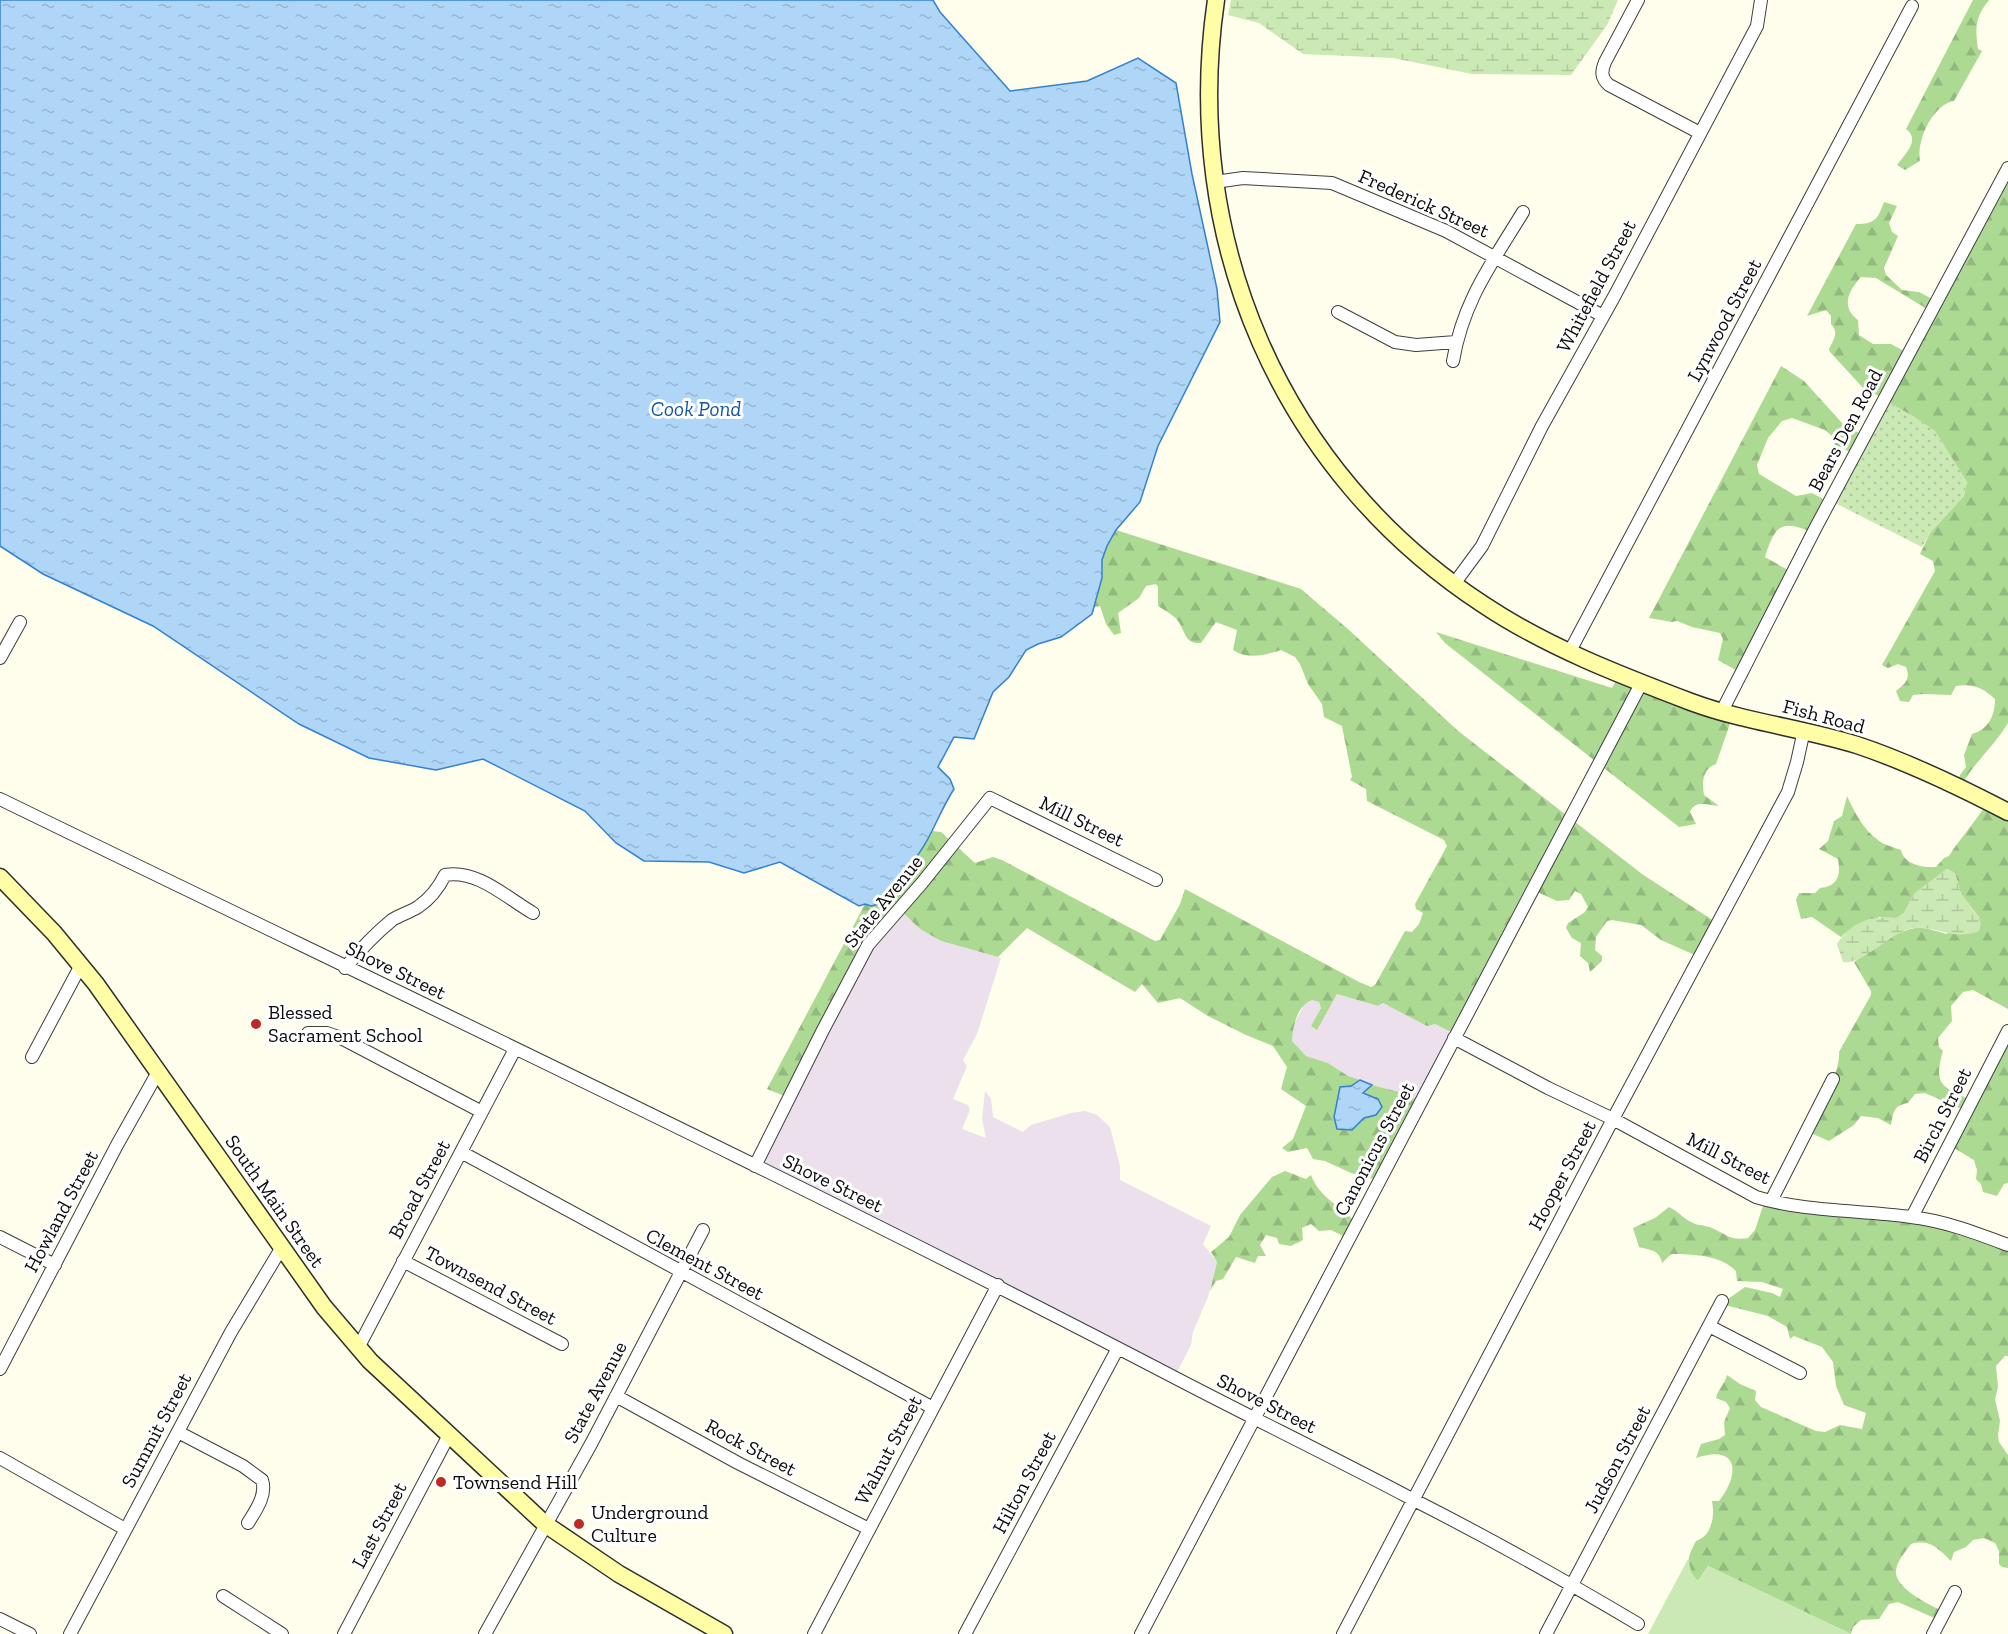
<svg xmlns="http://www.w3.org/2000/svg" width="2008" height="1634" viewBox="0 0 2008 1634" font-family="'Zilla Slab',serif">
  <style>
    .industrial { fill: #ebe0eb }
    .grass { fill: url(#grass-dots) }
    .forest { fill: url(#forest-firs); fill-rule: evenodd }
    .wetland { fill: url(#wetland-marsh) }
    .park { fill: #cbe9b4 }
    .water { fill: url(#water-ripples); stroke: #3482cf; stroke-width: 1.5 }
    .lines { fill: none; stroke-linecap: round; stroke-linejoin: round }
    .street-casing { stroke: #3f3f3f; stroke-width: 14 }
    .secondary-casing { stroke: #2e2e2e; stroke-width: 19 }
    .street { stroke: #fff; stroke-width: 12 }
    .secondary { stroke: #fffea6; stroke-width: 16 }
    .poi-dot { fill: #be2a22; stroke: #fff; stroke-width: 2 }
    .labels { text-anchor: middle; stroke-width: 6; stroke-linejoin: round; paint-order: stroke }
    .street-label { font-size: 20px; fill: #0c0c0c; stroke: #fff }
    .poi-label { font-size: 20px; fill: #0c0c0c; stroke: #fff; text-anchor: start }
    .water-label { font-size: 21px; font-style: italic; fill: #14559f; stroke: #fff }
  </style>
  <defs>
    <pattern id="grass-dots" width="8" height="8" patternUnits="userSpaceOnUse" patternTransform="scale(1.5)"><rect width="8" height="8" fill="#cbe9b4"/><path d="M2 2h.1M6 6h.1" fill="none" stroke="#adc79a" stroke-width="1.8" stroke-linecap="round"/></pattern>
    <pattern id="forest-firs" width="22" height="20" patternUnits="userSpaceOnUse" patternTransform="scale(1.5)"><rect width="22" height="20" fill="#acda93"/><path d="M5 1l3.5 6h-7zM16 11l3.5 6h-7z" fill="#93ba7e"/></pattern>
    <pattern id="wetland-marsh" width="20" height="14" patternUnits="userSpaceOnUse" patternTransform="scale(1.5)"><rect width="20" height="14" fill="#cbe9b4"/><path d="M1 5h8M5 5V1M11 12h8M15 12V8" fill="none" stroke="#adc79a"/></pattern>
    <pattern id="water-ripples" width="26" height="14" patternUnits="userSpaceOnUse" patternTransform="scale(1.5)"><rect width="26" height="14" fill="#afd5f7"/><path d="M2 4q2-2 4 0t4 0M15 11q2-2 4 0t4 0" fill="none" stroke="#95b6d3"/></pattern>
  </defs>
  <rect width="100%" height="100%" fill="#fffdeb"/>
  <!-- industrial -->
  <path class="industrial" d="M901,911L920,929L941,941L1001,958L977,1034L963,1060L967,1066L953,1099L968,1105L970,1110L962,1129L986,1138L982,1119L985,1091L991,1099L993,1117L1023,1132L1031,1125L1071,1113L1085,1111L1097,1115L1110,1127L1120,1166V1180L1211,1226L1203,1244L1217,1262L1208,1297L1193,1332L1191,1345L1176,1374L756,1167L854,967Z
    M1337,994L1378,1006L1382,1003L1435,1024L1453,1033L1421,1102L1407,1094L1372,1085L1348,1076L1328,1063L1306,1056L1292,1041L1293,1026L1305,1003L1312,999L1319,1002L1321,1007L1312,1026Z"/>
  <!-- grass -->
  <path class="grass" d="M1886,401L1911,415L1935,431L1967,482L1964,496L1930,533L1922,547L1833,502Z"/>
  <!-- forest -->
  <path class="forest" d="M1973,0H1989C1975,17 1975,28 1978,49L1982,51L1954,101C1933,104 1916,141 1920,161L1905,170L1897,165C1905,154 1921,140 1906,129Z
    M2008,174V723C1993,748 1973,763 1960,788L1957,787L1960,775L1966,767L1964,755L1972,734C1989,729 1995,715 1995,699C1984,688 1972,683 1956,686L1951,695L1924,694L1913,695L1909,702L1900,701L1896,691C1905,684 1911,679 1906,667L1898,664L1888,668L1882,665L1935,571L1933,561L1920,554L1930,533L1964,496L1967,482L1935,431L1911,415L1886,401L1885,399L1864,389L1830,352L1829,349C1834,339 1839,333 1831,324V316L1826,310L1807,316L1856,224C1875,224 1878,219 1884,202L1897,206L1889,223L1892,232L1898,236L1884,268L1886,275L1902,290L1919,292L1938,302ZM1861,277L1876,278L1932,312L1910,354L1891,344H1873L1859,335L1858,320C1840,307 1849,290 1861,277Z
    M1781,366L1804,381L1843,424L1861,434L1852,453L1834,444L1833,437L1825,430L1792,418L1782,421L1768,438L1757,465L1759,474L1796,496L1812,493L1827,501L1815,533C1782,520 1776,522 1765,557L1793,573L1739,672L1718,660L1723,639L1720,633L1692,627L1677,621L1672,622L1649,618Z
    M1116,530L1301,589L1349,630L1457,730L1642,874L1717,923L1699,957L1661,940L1641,925L1612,920L1607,921L1596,937L1595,950L1602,956V961L1590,972L1588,963L1580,956L1581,943L1572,938L1566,928L1568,923L1585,912L1588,907L1581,894L1575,891L1569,900L1557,901L1535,891L1453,1033L1435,1024L1427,1026L1383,1003L1378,1006L1337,994L1317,1030L1311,1026L1321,1008L1319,1002L1312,1000C1297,1006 1293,1025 1292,1041L1306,1056L1328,1063L1348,1076L1360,1080L1351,1086L1352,1130L1364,1118L1376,1115L1382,1107L1378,1099L1363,1093L1372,1085L1407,1094L1421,1102L1381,1181L1351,1173L1325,1161L1313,1159L1307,1148L1288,1152L1282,1148L1293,1139L1306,1106L1281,1089L1287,1067L1273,1046L1246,1035L1208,1016L1180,998L1158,1003L1142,984L1135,992L1027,928L998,957L941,941L920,929L901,911L866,946L787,1097L767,1089L865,904H879L911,865L933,831L941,832L975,863L993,857L1002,860L1155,941L1160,940L1180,904L1185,889L1359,982L1371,987L1375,985L1405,931L1412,932L1419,924L1423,913L1416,909L1415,904L1447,846L1444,840L1367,801L1366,789L1350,780L1352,777L1342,726L1324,717L1322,704L1308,684L1300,664L1295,657L1281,650C1265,655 1248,660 1233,650L1237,630L1216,622L1201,643C1184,644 1186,632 1178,621C1174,615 1164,610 1158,606V587L1156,584L1146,586L1139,598L1118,613L1121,633L1114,635L1106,624L1100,606L1094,607L1102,578V560L1107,546Z
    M1436,632L1612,688L1620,673L1733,715L1716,764C1702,769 1702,783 1704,795L1719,806C1707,805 1695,800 1690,812L1696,824L1679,827L1445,643Z
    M1847,796C1855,813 1863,829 1878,840C1883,845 1894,847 1901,850C1903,864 1923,868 1936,867L1944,858L1949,856C1961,837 1975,823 1986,804L2008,813V1009L1973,990L1963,992L1951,1006L1952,1021L1938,1038L1939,1047L1943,1051C1933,1084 1942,1087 1969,1099L1972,1097L2008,1025V1183L2004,1184L1997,1196L1983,1192L1981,1184L1976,1179L1977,1170L1974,1160L1949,1145L1964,1110L1925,1093L1915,1094L1908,1103C1893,1106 1894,1111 1891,1125L1878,1118L1861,1116L1854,1125L1829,1141L1806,1131C1816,1111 1841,1074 1839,1052L1871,995V991L1854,962C1871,951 1902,925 1923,928C1931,929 1939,932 1946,934L1979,917L1961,894L1955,873L1947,869L1914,894L1904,913L1895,919L1879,917L1845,933L1841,937L1812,917L1801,919L1796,900L1799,893H1815L1820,888C1838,886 1841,876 1838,859L1819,849L1828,841L1834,821L1842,816Z
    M1285,1171L1306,1179L1311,1175C1320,1199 1342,1206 1358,1225L1349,1239L1331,1230L1319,1231L1311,1224L1302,1228L1303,1240L1291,1246L1279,1244L1277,1238L1266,1235L1260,1245L1266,1256H1258L1255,1263L1236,1257L1223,1279L1216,1281L1210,1291L1217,1262L1211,1252L1229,1237L1240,1215L1272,1177Z
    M1765,1200L1904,1216L2008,1244V1356H2005L1996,1366L1998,1387L1995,1399L2000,1421L1998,1435L1999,1442L2008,1455V1568L2002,1567L1999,1564V1551L1995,1543L1984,1538L1973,1540L1966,1547L1954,1552L1951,1561C1937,1548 1931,1539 1911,1544C1906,1551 1895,1563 1896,1573C1897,1589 1929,1605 1943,1611L1939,1620L1898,1602L1889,1604L1879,1619L1861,1620L1853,1627L1851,1634L1708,1566L1698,1581C1684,1567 1687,1558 1696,1541C1712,1536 1715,1516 1712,1501H1719C1741,1473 1738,1444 1696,1458L1701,1444L1719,1439L1725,1435L1724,1422L1730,1408L1726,1402L1716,1398C1718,1389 1725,1384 1727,1375L1740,1384L1756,1391L1755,1400L1761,1407L1816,1431L1825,1432L1840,1425L1862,1429L1866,1413L1844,1405L1836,1386L1833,1362L1822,1347L1794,1336L1790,1339L1787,1327L1768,1316L1721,1304L1745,1287L1772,1293L1780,1297L1783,1289L1762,1282L1737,1281L1736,1271C1721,1255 1692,1254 1671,1254L1662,1263C1660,1250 1650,1250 1639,1247L1633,1228L1655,1218L1669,1207C1678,1211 1685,1220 1693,1223C1699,1226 1706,1225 1712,1228C1726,1234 1730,1241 1748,1238L1755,1230Z"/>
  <!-- wetland -->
  <path class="wetland" d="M1231,0H1618L1607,25L1571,75L1472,74L1393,58L1303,54L1259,23L1228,15Z
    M1947,869L1955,873L1961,894L1979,917L1981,924L1979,931C1952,942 1932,923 1909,929C1890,934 1861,966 1843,962L1837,944C1852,921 1871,916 1896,918L1904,913L1914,894Z"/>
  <!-- park -->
  <path class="park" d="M1688,1559L1692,1574L1698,1581L1708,1566L1851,1634H1648Z"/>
  <!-- water -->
  <path class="water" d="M0,0H933L940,12L1010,91L1087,81L1138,58L1176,83L1192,174L1217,289L1220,322L1158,446L1140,502L1116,530L1107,546L1102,560V578L1092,614L1061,637L1038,644L1026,650L1009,677L993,692L974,739L954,737L938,767L950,779L954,789C945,803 939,817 932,831C919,858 898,881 879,904L871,906L865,904L859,906L780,862L744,873L709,862L644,861L616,843L585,811L483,759L436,770L369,758L299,724L153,626L43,574L0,546Z
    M1360,1080L1372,1085L1363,1093L1378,1099L1382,1107L1376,1115L1364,1118L1352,1130L1337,1129L1334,1117L1340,1087L1351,1086Z"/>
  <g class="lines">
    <defs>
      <path id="street" d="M1638,0L1605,62C1601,72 1601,78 1609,85L1700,133
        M1215,182L1243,178L1332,183L1446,231L1603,316
        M1338,312L1395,342L1416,345L1456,342
        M1453,361C1463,301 1492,263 1523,212
        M1454,584L1482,546L1542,426L1615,295L1757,26L1761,0
        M1570,651L1912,6
        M0,658L20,622
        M1721,713L1816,527L2008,168
        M0,799C390,989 782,1173 1166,1373C1248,1416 1331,1456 1412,1499C1489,1538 1564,1580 1638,1624
        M345,968C359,951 375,934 392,920C400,915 410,912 418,907C430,899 439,887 445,875C477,869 507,898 533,913
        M308,1033H327L341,1038L482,1112
        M1454,1038L1548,1088L1613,1119L1756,1197C1805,1212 1860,1210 1911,1217C1945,1221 1976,1233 2008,1245
        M32,1057L81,965
        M461,1152L933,1408
        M755,1166L823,1030L868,945L922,883L990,798L1156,880
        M1771,1201L1833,1079
        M1912,1217L2008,1031
        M0,1237L55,1265
        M403,1261L562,1344
        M1709,1326L1800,1373
        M358,1348L515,1049
        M0,1369L117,1145L158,1072
        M616,1396L738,1463L869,1529
        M178,1432L243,1466L262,1480C267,1495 256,1510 248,1523
        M0,1458L125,1529
        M223,1596L282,1634
        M0,1619L30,1634
        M70,1634L231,1332L282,1247
        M344,1634L449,1435
        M485,1634L591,1444L703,1230
        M814,1634L998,1285
        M965,1634L1118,1348
        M1141,1634L1642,682
        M1343,1634L1613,1119L1788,792L1797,762L1804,730
        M1546,1634L1722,1301
        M1933,1634L1955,1592"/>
      <path id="secondary" d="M1216,0C1181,239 1280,472 1484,605C1547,647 1620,675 1691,702C1745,722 1802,728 1857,745C1908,762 1960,787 2008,812
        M0,877L54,933L96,984L324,1307L370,1361L545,1524L619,1574L724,1634"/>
    </defs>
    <!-- street casing -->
    <use href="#street" class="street-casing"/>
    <!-- secondary casing -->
    <use href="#secondary" class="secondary-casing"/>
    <!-- street -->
    <use href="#street" class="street"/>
    <!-- secondary -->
    <use href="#secondary" class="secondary"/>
  </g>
  <!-- markers -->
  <g class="poi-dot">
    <circle cx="256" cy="1024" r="6"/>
    <circle cx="441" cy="1482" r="6"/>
    <circle cx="579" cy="1524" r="6"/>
  </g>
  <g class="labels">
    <!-- street labels -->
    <g class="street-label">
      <text transform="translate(1424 203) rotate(24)" y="7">Frederick Street</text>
      <text transform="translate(1596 286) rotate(-62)" y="7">Whitefield Street</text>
      <text transform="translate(1724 320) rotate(-62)" y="7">Lynwood Street</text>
      <text transform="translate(1845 430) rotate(-62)" y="7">Bears Den Road</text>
      <text transform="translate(1824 716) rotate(15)" y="7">Fish Road</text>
      <text transform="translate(1082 821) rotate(26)" y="7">Mill Street</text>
      <text transform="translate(883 901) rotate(-51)" y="7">State Avenue</text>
      <text transform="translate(396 970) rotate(26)" y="7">Shove Street</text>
      <text transform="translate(1942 1115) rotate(-63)" y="7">Birch Street</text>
      <text transform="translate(1374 1149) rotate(-62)" y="7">Canonicus Street</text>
      <text transform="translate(1729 1158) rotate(27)" y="7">Mill Street</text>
      <text transform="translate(1562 1175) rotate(-62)" y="7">Hooper Street</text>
      <text transform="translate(833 1183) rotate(26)" y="7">Shove Street</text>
      <text transform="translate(419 1189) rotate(-62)" y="7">Broad Street</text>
      <text transform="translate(275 1201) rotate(55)" y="7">South Main Street</text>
      <text transform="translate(61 1211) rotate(-62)" y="7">Howland Street</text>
      <text transform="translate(705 1264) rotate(28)" y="7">Clement Street</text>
      <text transform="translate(491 1285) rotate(28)" y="7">Townsend Street</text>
      <text transform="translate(595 1392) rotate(-62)" y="7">State Avenue</text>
      <text transform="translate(1267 1403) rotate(27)" y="7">Shove Street</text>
      <text transform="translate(156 1430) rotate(-62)" y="7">Summit Street</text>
      <text transform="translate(751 1447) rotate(28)" y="7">Rock Street</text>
      <text transform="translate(888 1450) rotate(-62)" y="7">Walnut Street</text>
      <text transform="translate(1617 1459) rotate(-62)" y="7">Judson Street</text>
      <text transform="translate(1024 1482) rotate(-62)" y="7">Hilton Street</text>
      <text transform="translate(379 1525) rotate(-62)" y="7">Last Street</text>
    </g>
    <!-- poi labels -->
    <g class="poi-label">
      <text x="268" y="1019">Blessed<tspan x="268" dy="23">Sacrament School</tspan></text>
      <text x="453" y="1489">Townsend Hill</text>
      <text x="591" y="1519">Underground<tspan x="591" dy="23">Culture</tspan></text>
    </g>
    <!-- water labels -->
    <g class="water-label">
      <text x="696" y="416">Cook Pond</text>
    </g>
  </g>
</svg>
